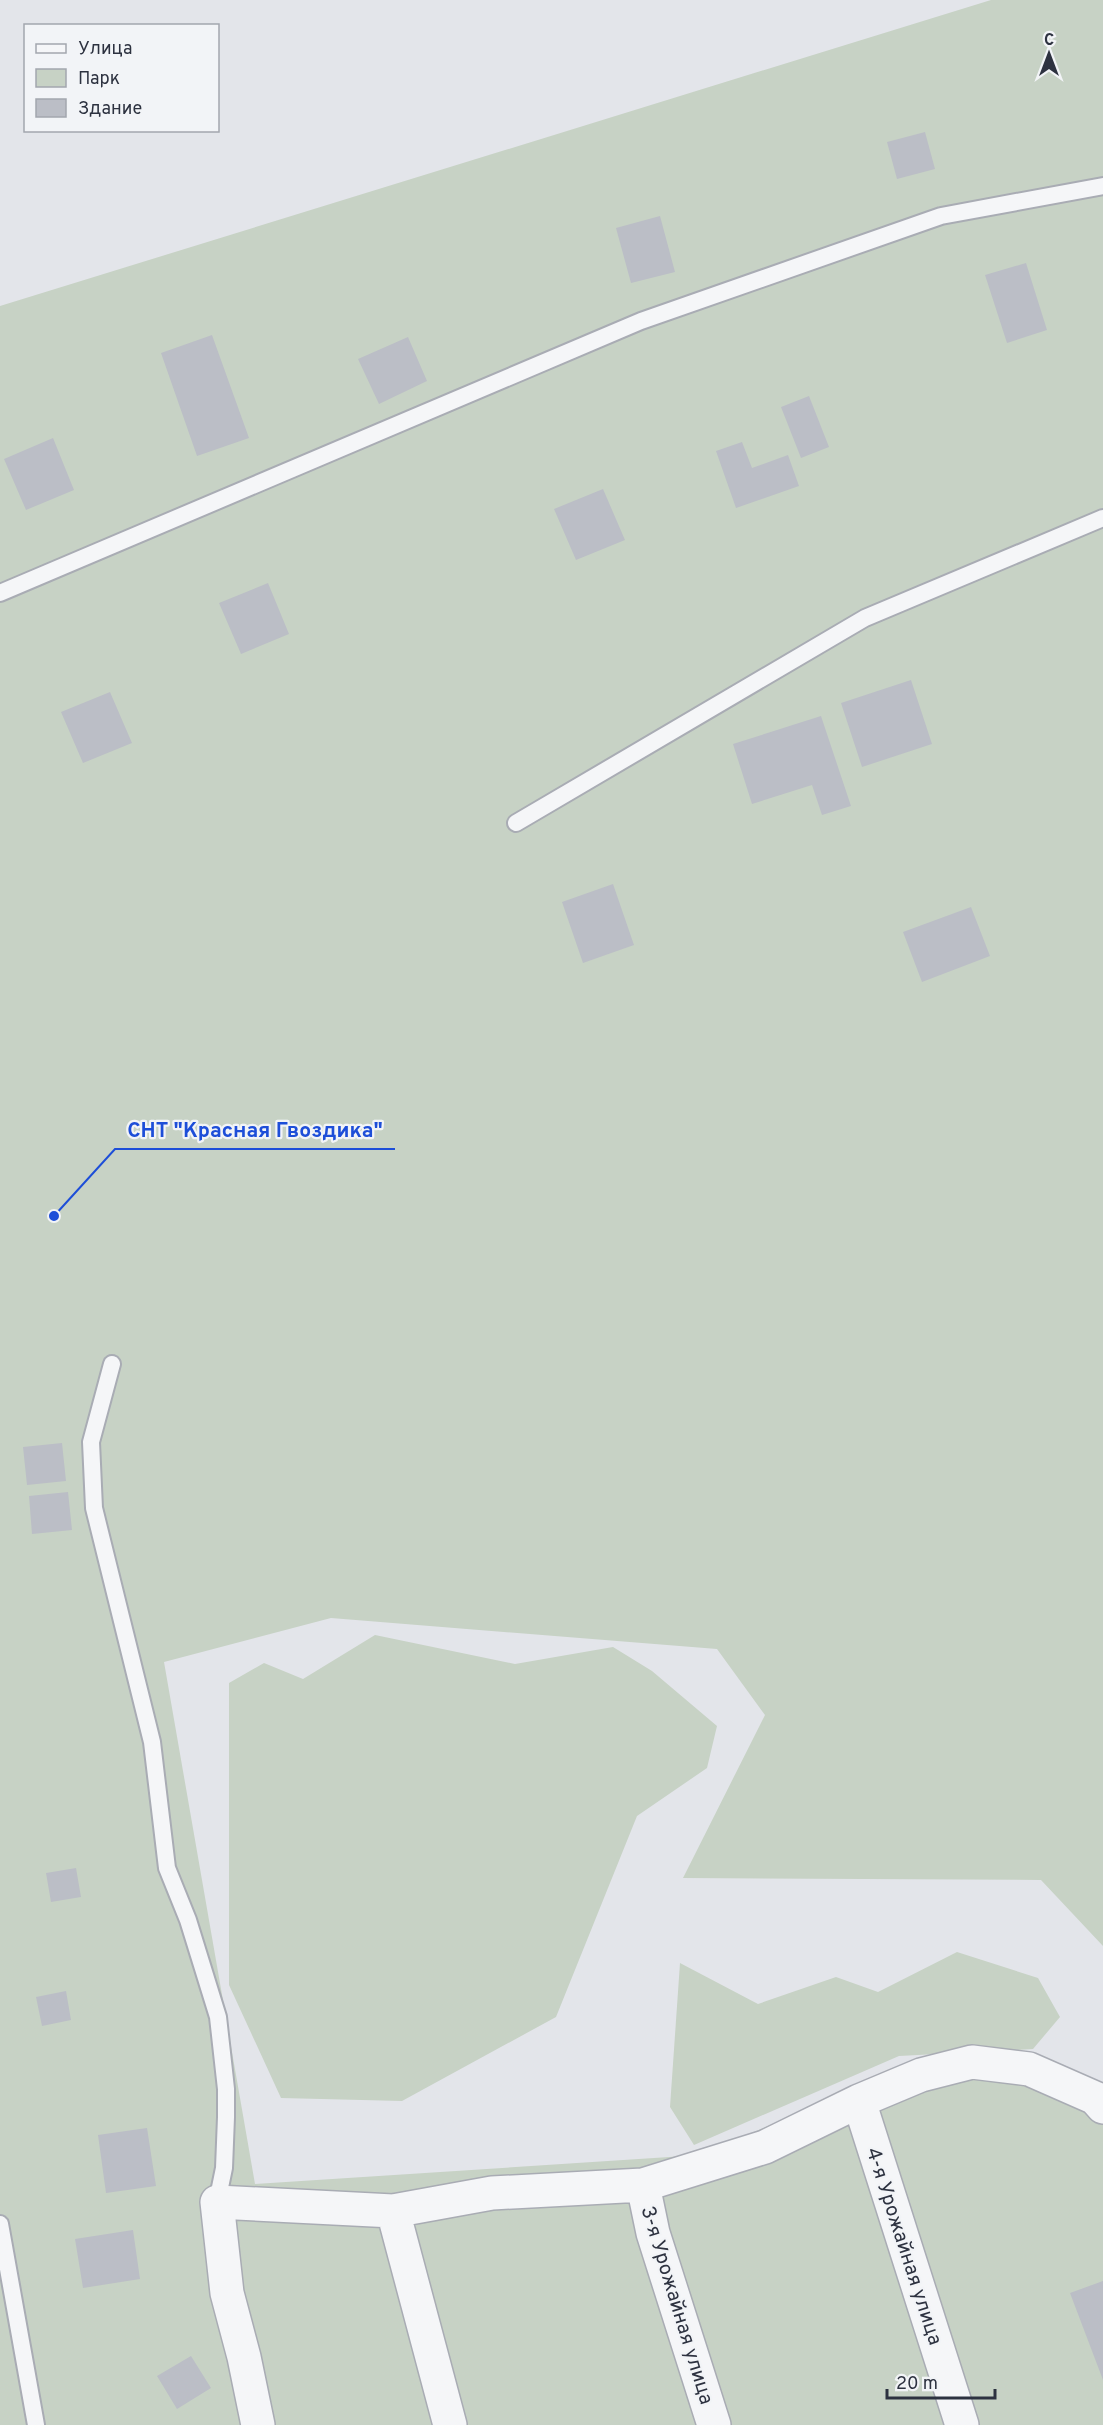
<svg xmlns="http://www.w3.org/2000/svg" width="1103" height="2425" viewBox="0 0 1103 2425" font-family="Overpass,sans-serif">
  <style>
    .green { fill: #c7d2c5 }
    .building { fill: #bbbec6 }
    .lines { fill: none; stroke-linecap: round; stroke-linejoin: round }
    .service-casing { stroke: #a9acb4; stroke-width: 20 }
    .minor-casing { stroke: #a9acb4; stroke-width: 36 }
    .service { stroke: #f5f6f8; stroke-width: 16 }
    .minor { stroke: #f5f6f8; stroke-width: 33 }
    .labels { text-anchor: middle; stroke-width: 4.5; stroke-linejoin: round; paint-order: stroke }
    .street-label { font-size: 20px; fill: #2d3240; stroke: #f2f4f7 }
    .leader { fill: none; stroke: #1d4ed8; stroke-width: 2 }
    .callout-dot { fill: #1d4ed8; stroke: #f2f4f7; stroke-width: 2 }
    .callout-label { font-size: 21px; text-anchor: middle; font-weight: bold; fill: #1d4ed8; stroke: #f2f4f7; stroke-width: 4.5; stroke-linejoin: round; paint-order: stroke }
  </style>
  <rect width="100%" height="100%" fill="#e3e5ea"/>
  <!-- green -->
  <path class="green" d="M991,0H1103V1946L1041,1880L683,1878L765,1715L717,1649L331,1618L164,1662L255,2184L700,2155L916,2063L974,2056L1062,2064L1103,2088V2425H0V306Z
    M375,1635L515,1664L613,1647L652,1671L717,1726L707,1768L637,1816L556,2017L402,2101L281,2098L229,1985V1683L264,1663L303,1679Z
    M957,1952L1038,1978L1060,2017L1033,2049L899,2056L694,2145L670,2107L680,1963L758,2004L836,1977L878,1992Z"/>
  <!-- building -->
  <path class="building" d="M925,132L935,169L897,179L887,142Z
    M660,216L675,272L631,283L616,228Z
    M1026,263L1047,330L1007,343L985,275Z
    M212,335L249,438L197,456L161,353Z
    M408,337L427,381L379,404L358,359Z
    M809,396L829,447L801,458L781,407Z
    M53,438L74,490L26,510L4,459Z
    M742,442L752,468L788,455L799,486L736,508L716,451Z
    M603,489L625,540L576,560L554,509Z
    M268,583L289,634L241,654L219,603Z
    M911,680L932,744L862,767L841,703Z
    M110,692L132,743L83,763L61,712Z
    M821,716L851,806L822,815L812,785L752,804L733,744Z
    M613,884L634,945L583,963L562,902Z
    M971,907L990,956L922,982L903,932Z
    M62,1443L66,1481L27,1485L23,1447Z
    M68,1492L72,1530L32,1534L29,1496Z
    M76,1868L81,1897L51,1902L46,1873Z
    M66,1991L71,2020L42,2026L36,1997Z
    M147,2128L156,2186L106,2193L98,2135Z
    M133,2230L140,2279L83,2288L75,2239Z
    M1103,2281V2380L1070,2293Z
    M191,2356L211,2388L177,2409L157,2376Z"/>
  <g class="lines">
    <defs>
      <path id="service" d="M0,593L641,321L941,216L1103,186
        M516,823L865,618L1103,518
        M112,1364L91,1442L94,1508L152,1742L167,1868L188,1920L218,2017L226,2089V2117L224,2168L217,2202
        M0,2224L36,2425"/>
      <path id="minor" d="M859,2101L962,2425
        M643,2185L653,2233L714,2425
        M393,2211L450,2425
        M258,2425L244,2357L227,2293L217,2202L393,2211L492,2193L643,2185L765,2147L859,2101L921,2075L972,2062L1029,2069L1095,2098L1103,2107"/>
    </defs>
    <!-- service casing -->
    <use href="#service" class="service-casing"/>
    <!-- minor casing -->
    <use href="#minor" class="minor-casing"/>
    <!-- service -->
    <use href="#service" class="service"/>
    <!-- minor -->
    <use href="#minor" class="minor"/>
  </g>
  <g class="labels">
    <!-- street labels -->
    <g class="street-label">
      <text transform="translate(905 2246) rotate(72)" y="7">4-я Урожайная улица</text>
      <text transform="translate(678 2305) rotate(73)" y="7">3-я Урожайная улица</text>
    </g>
  </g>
  <!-- callouts -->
  <path class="leader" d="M54 1216L115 1149H395"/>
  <circle class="callout-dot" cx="54" cy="1216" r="6"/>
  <g class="callout-label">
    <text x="255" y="1137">СНТ "Красная Гвоздика"</text>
  </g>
  <!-- legend -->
  <rect x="24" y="24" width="195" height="108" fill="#f2f4f7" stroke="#a3a6ae" stroke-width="1.5"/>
  <rect x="36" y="44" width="30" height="9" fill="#f5f6f8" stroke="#a3a6ae" stroke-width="1.5"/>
  <text x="78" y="54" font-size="18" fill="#2d3240">Улица</text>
  <rect x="36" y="69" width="30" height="18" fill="#c7d2c5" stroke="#a3a6ae" stroke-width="1.5"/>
  <text x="78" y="84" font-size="18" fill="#2d3240">Парк</text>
  <rect x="36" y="99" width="30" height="18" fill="#bbbec6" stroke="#a3a6ae" stroke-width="1.5"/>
  <text x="78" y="114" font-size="18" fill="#2d3240">Здание</text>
  <!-- north arrow -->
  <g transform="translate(1049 54)" stroke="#f2f4f7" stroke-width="4.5" paint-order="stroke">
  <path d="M0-4.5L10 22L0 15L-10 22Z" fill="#2d3240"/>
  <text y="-9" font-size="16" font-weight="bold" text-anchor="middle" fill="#2d3240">С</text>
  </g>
  <!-- scale -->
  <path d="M887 2389v9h108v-9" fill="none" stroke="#2d3240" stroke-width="3"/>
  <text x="896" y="2389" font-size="18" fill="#2d3240" stroke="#f2f4f7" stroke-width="4.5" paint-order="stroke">20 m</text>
</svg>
